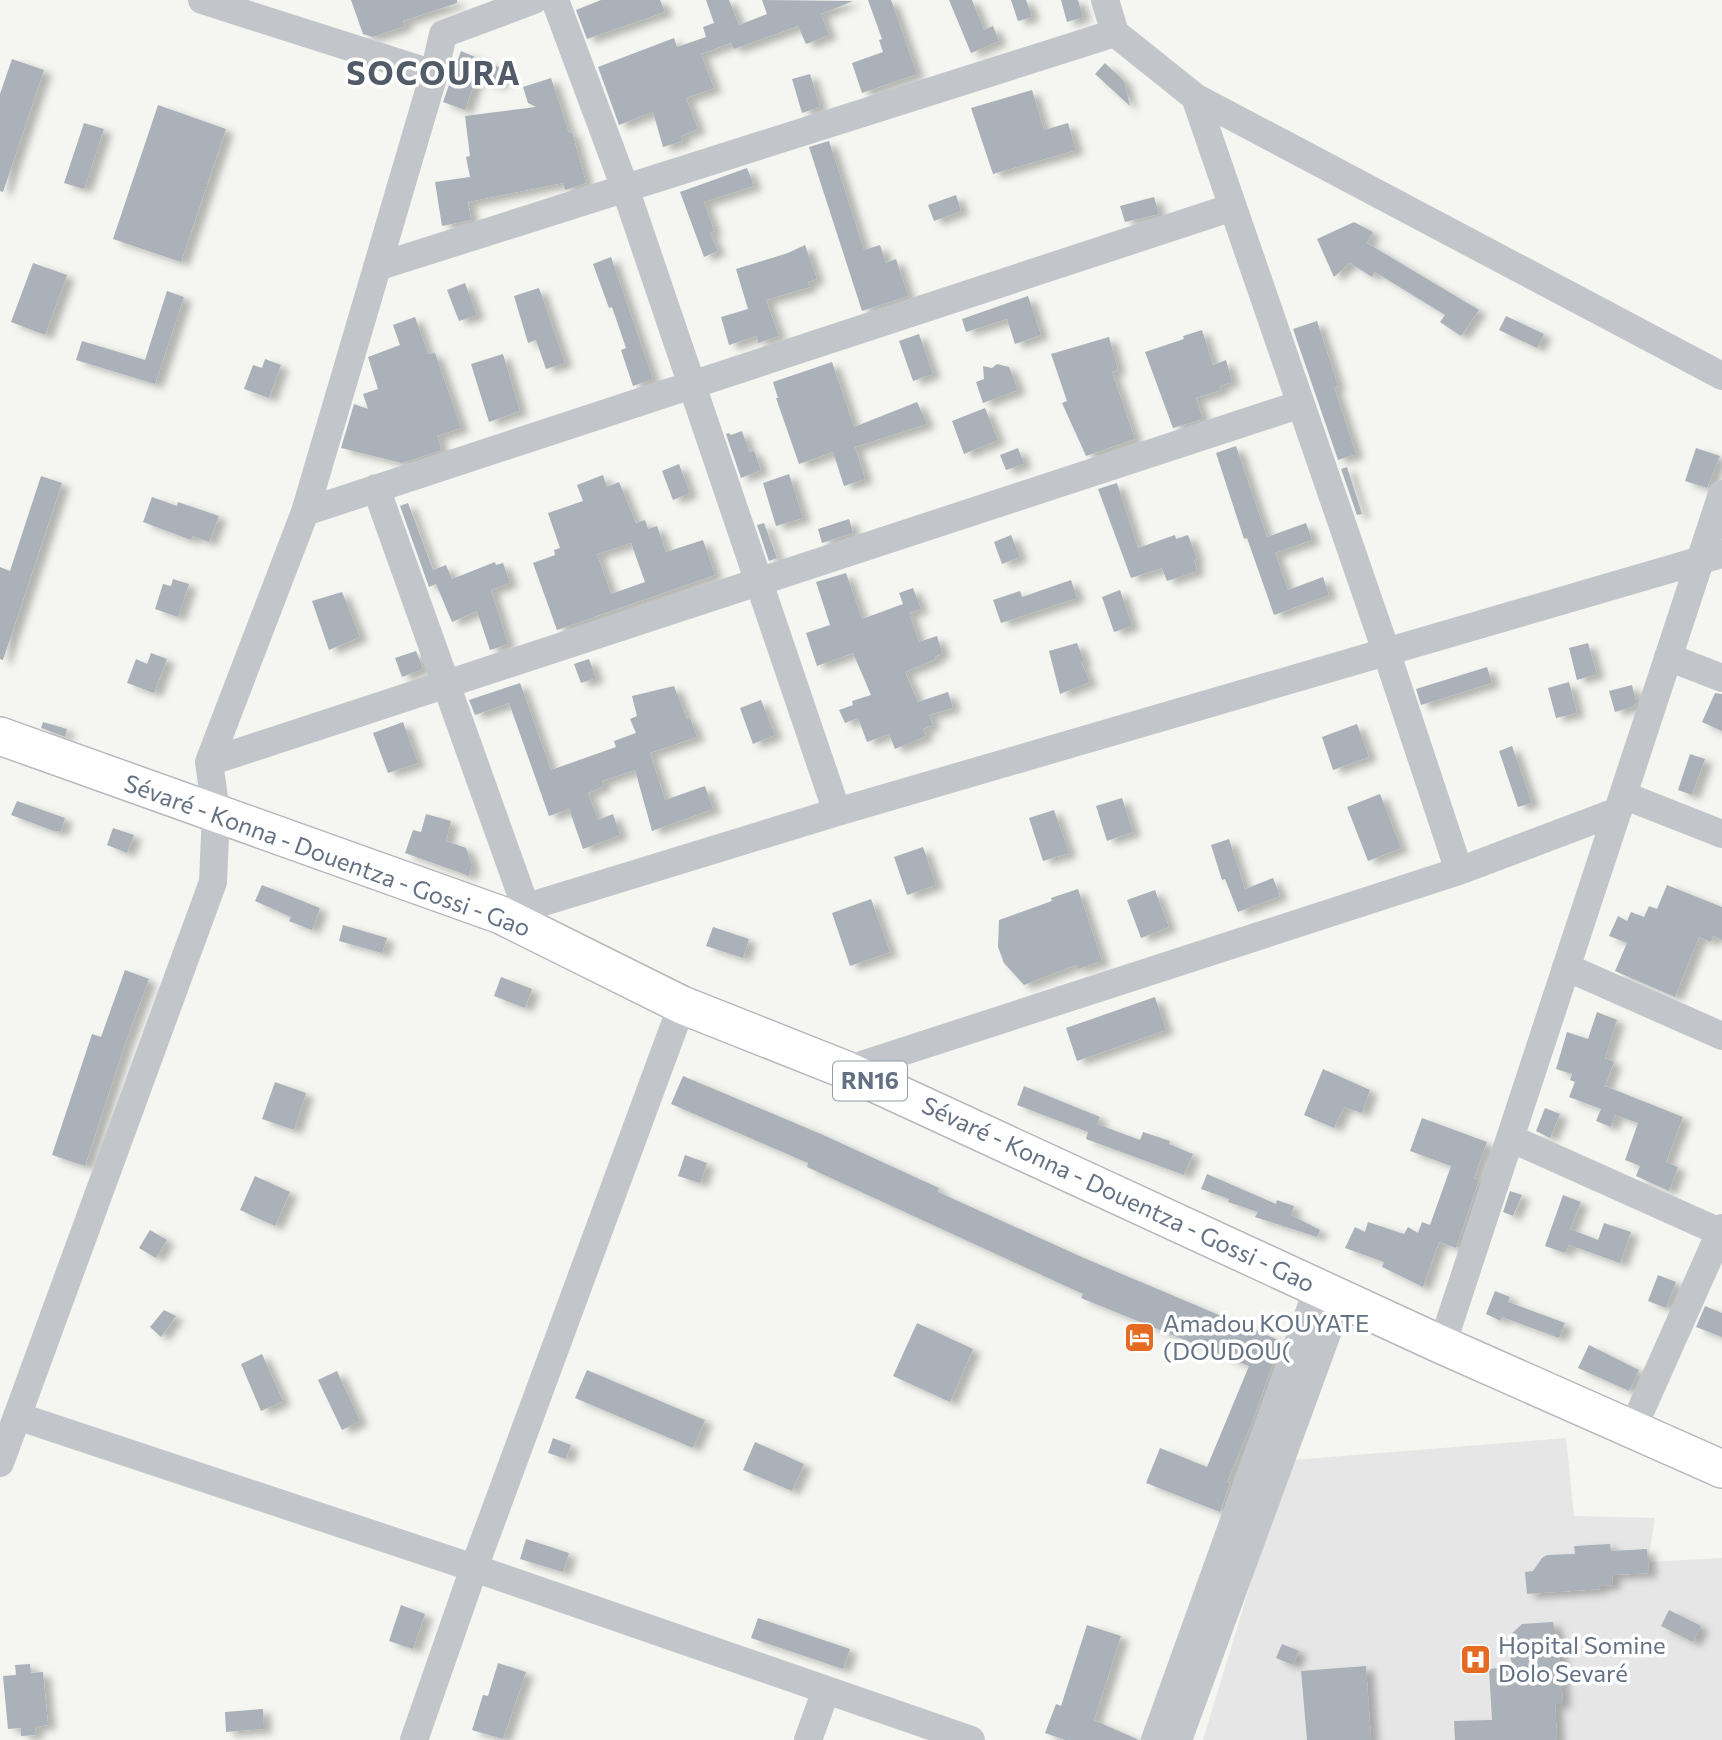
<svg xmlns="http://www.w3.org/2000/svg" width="1722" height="1740" viewBox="0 0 1722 1740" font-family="Commissioner,sans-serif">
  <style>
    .built { fill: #e5e6e5 }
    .building { fill: #abb1b8; fill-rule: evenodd; filter: url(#shadow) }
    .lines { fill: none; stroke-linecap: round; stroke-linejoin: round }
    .major-casing { stroke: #b5b8bd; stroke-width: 40 }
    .minor { stroke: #c2c5c9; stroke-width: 28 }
    .major { stroke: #fff; stroke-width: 37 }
    .labels { text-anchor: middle; stroke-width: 7; stroke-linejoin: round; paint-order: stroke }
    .shield { fill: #fff; stroke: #929ca8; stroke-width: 2 }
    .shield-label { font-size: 23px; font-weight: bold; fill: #647183 }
    .street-label { font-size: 24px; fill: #647183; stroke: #fff }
    .poi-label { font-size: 24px; fill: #647183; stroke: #fff; text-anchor: start }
    .district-label { font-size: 32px; font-weight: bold; letter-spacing: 2px; fill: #525b68; stroke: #fff }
  </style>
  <defs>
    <filter id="shadow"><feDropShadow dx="8" dy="4.5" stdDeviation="3.5" flood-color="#0004"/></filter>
  </defs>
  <rect width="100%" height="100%" fill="#f5f5f1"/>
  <!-- built -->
  <path class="built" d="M1566,1438L1574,1516L1655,1518L1648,1562L1722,1558V1740H1203L1252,1579L1294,1460Z"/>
  <!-- building -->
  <path class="building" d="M351,0H457V3L403,21L405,26L373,37L363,34Z
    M601,0H660L665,12L587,39L576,10Z
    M706,0H729L739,25L767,14L762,0L853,1L821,14L829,35L806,44L798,26L734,49L731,43L701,54L714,88L686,98L698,129L681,136L683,141L663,147L653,112L619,125L598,67L674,38L677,47L706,37L703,27L714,23Z
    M868,0H891L917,74L862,93L852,63L883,52L879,40L882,39Z
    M949,0H972L984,30L993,26L999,41L971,53Z
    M1011,0H1026L1032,17L1018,21Z
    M1061,0H1078L1083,17L1067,22Z
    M461,51L506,70L497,86L477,75L465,110L443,102Z
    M12,59L44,70L3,192L0,191V94Z
    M1105,63L1124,81L1130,106L1095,74Z
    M810,74L820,107L802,113L792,79Z
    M551,78L569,133L572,132L586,183L565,190L563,183L468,202L471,220L442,226L435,182L470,177L466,157L470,156L465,116L536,107L528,103L523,87Z
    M1032,90L1044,130L1068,123L1076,150L993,174L971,108Z
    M158,105L226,129L181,262L113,239Z
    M84,123L104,129L84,189L64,183Z
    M829,141L864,250L880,245L886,263L896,259L908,296L862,311L809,147Z
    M747,168L754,186L704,202L714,231L710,233L718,251L704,257L680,192Z
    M956,195L961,211L934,221L928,205Z
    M1154,197L1159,214L1125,222L1120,206Z
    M1354,222L1373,232L1367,243L1479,310L1461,336L1440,322L1445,315L1375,272L1372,277L1350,263L1334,277L1317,239Z
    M805,245L817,279L808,282L810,287L766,300L779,336L758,343L757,336L729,345L721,317L748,309L736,269L788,253Z
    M611,257L653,379L633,386L621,350L626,348L612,307L609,308L593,264Z
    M33,263L67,275L45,335L11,322Z
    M465,283L477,315L459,321L447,290Z
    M539,288L565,363L546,369L536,340L528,343L514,296Z
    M167,291L184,297L155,384L76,360L82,341L145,360Z
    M1028,296L1041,335L1015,344L1007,319L966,332L962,319Z
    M1506,316L1544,334L1537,348L1499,330Z
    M415,317L428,354L435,353L461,428L437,436L442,450L402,463L341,448L354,404L368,409L363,394L378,389L368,357L400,345L393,325Z
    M1317,321L1338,386L1334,387L1356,454L1338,460L1293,329Z
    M1202,330L1213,365L1226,360L1232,382L1220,386L1221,390L1196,398L1203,419L1173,428L1145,352L1184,339L1183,336Z
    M919,334L933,374L913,381L899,341Z
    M1109,337L1118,370L1112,372L1135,439L1086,456L1062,403L1067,401L1051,354Z
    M503,354L520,411L489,422L471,364Z
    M265,359L281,365L269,398L244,389L253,365L262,368Z
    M832,362L854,427L917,402L927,424L855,447L865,479L844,486L833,452L799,464L776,398H778L773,382Z
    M997,364L1009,367L1018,390L983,403L976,382L984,379L983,366L992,368Z
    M985,408L998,440L964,454L952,421Z
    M742,431L749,452L754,451L761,470L741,478L726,434L729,433L731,435Z
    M1236,446L1267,537L1306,523L1312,540L1275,553L1288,590L1323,577L1329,595L1274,615L1247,538L1244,539L1216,453Z
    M1018,448L1024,464L1006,470L1000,455Z
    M1696,448L1720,456L1707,488L1685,481Z
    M679,464L690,493L673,500L662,471Z
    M1347,467L1362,514L1357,515L1341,469Z
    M789,474L803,518L776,526L763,483Z
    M603,475L607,487L619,482L636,523L645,520L648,529L657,526L666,552L703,540L715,575L557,630L533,563L555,555L554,550L560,548L548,513L583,501L577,485ZM631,543L645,582L611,594L597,554Z
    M41,476L62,483L3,660L0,659V567L10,571Z
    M1117,483L1138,548L1175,535L1176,539L1188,535L1197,559L1194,560L1197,571L1167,581L1162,568L1131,578L1098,489Z
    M152,497L177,506L178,502L219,516L209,542L193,536L191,540L143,522Z
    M408,503L433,570L446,565L452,579L495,562L496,565L503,563L510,583L491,590L508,644L490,650L477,611L452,622L436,584L429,587L400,506Z
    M849,519L853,533L822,543L818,529Z
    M764,523L777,558L769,561L757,525Z
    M1011,535L1020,557L1002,564L994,542Z
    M846,573L862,619L903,604L899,593L913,588L921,609L909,613L919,642L937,636L942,653L935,657L936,659L905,672L918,702L948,692L953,708L929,715L933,725L923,729L926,736L895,749L889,734L867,742L858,718L845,723L839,710L853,705L852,701L871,695L853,653L817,666L806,633L830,625L816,582Z
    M173,579L189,584L178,617L155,609L163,584L171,586Z
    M1071,580L1077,598L1001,623L993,600L1020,591L1022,597Z
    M1120,590L1132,626L1114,632L1102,597Z
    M342,592L360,637L329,650L312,601Z
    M1077,643L1084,661L1081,662L1090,682L1060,694L1049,651Z
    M1588,643L1597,674L1577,680L1569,648Z
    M416,651L423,669L402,677L395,658Z
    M151,653L167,659L154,693L127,683L136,659L147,664Z
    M589,659L596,678L581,683L574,664Z
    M1487,667L1492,683L1421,705L1416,689Z
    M1569,682L1577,713L1556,718L1548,688Z
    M520,683L551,770L616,747L614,741L636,733L630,719L637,716L632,696L674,686L687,719L690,718L697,737L650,753L665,800L705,786L713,809L652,831L635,770L602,781L604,786L588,793L598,820L613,814L620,835L583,849L569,809L549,816L509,703L475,715L469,700Z
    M1632,685L1636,701L1635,706L1615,712L1609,691Z
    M1715,693L1722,694V731L1702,722Z
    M761,700L775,735L753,744L740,708Z
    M43,722L67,729L65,737L41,728Z
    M403,722L418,763L388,773L373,733Z
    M1357,724L1369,757L1333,770L1322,737Z
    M1512,746L1532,803L1518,807L1499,751Z
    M1690,754L1705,759L1692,795L1678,790Z
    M1380,794L1401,848L1368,861L1347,807Z
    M1122,798L1133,832L1107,841L1096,806Z
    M17,801L65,818L61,831H54L11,815Z
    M1054,810L1069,853L1043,861L1029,818Z
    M426,814L451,821L446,841L466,848L472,865L469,876L405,853L413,830L421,832Z
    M113,828L134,835L127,853L107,845Z
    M1229,839L1245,889L1273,878L1280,896L1238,912L1225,879L1222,880L1211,845Z
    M923,847L936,885L907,895L894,857Z
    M262,885L320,908L312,930L289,921L291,917L255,901Z
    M1667,885L1722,907V940L1713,936L1711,942L1699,937L1675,997L1615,971L1627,943L1609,936L1618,916L1627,921L1631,912L1644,917L1649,906L1657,909Z
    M1078,889L1102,961L1078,969L1076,965L1024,985L1004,963L998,947L999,920L1052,901L1051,898Z
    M1155,890L1169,927L1141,938L1127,900Z
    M871,899L890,952L850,966L832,913Z
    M343,925L387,938L382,953L339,941Z
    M713,927L749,939L743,958L706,946Z
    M125,970L149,979L125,1044L85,1166L52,1155L92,1034L101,1037Z
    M501,977L532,989L525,1008L494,996Z
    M1155,997L1166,1030L1077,1061L1066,1028Z
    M1597,1012L1617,1020L1605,1058L1614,1062L1605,1086L1683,1117L1666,1162L1678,1167L1669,1191L1636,1176L1640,1166L1625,1160L1638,1123L1615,1115L1611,1127L1596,1121L1601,1109L1569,1097L1575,1082L1570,1080L1572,1074L1556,1069L1567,1032L1588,1039Z
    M1323,1069L1370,1090L1362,1113L1344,1107L1334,1128L1304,1115Z
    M683,1076L821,1134L939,1188L938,1192L1084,1258L1281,1341L1253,1420L1227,1482L1230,1483L1220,1512L1146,1483L1160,1448L1207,1467L1249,1366L1081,1298L1083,1294L807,1167L808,1163L671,1104Z
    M275,1082L306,1093L294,1130L262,1119Z
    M1024,1086L1100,1117L1097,1124L1140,1140L1143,1132L1170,1141L1169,1144L1193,1154L1184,1175L1086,1139L1088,1132L1017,1105Z
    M1545,1108L1560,1114L1550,1138L1536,1131Z
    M1422,1118L1487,1142L1474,1178L1479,1180L1456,1248L1439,1242L1423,1287L1382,1267L1384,1262L1345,1248L1355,1227L1365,1232L1368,1222L1404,1234L1408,1227L1418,1233L1422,1222L1430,1225L1451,1166L1410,1151Z
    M685,1155L707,1163L700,1183L678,1176Z
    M1207,1174L1276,1204L1277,1200L1294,1206L1291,1215L1320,1230L1317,1237L1255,1217L1258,1212L1228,1202L1229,1199L1201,1189Z
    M255,1176L290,1192L275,1226L240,1210Z
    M1510,1191L1522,1195L1513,1216L1503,1212Z
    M1563,1195L1581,1202L1570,1229L1598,1240L1604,1223L1631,1232L1620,1263L1569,1245L1565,1253L1545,1246Z
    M150,1230L167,1240L156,1258L139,1248Z
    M1658,1275L1676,1282L1666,1308L1648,1301Z
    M1495,1291L1510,1297L1508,1302L1565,1323L1559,1338L1502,1317L1501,1321L1486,1314Z
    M1705,1306L1722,1313V1337L1696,1327Z
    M164,1310L176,1316L161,1337L150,1327Z
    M917,1323L973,1349L950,1402L893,1376Z
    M1589,1345L1639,1370L1629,1391L1578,1368Z
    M262,1354L283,1401L261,1411L241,1364Z
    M587,1370L705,1420L693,1448L575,1398Z
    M337,1371L360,1421L342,1430L318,1380Z
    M553,1438L571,1445L566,1459L548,1453Z
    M755,1442L804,1464L792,1491L743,1470Z
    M526,1539L569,1553L563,1572L520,1559Z
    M1610,1544L1611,1551L1647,1549L1649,1573L1612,1575L1613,1585L1599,1586L1600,1589L1527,1594L1525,1572L1533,1571L1542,1558L1547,1555L1575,1554L1574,1546Z
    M401,1605L425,1614L413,1649L389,1641Z
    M1669,1610L1701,1626L1693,1642L1661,1626Z
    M758,1618L850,1649L843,1669L751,1638Z
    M1553,1622L1556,1636H1558L1563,1704H1555L1557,1740H1455L1454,1721L1492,1720L1489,1669L1513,1666L1506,1644L1509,1636L1522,1624Z
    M1087,1625L1121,1636L1094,1720L1139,1740H1065L1045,1733L1056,1704L1061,1706Z
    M1282,1644L1299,1651L1293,1665L1276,1658Z
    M498,1663L526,1672L503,1739L472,1730L483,1695L488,1696Z
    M30,1664L31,1673L43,1672L48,1725L35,1727L36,1735L21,1736V1728L8,1729L3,1676L16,1675L15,1665Z
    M1366,1666L1371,1740H1307L1301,1671Z
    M263,1709L264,1729L226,1732L225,1712Z"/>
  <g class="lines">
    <defs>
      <path id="major" d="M0,736L501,915L682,1005L846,1070L1442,1345L1722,1469"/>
    </defs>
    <!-- major casing -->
    <use href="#major" class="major-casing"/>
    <!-- minor -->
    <path class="minor" d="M202,0L434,74
      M555,0L625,188L837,812
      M1105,0L1115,33L1195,97L1722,376
      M1195,97L1386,651L1459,871
      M377,267L1115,33
      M376,488L526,908
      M305,512L1233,207
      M1668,657L1722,678
      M209,762L1301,404
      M1623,795L1722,834
      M501,915L837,812L1722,554
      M1566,967L1722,1036
      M846,1070L1459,871L1618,811
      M1510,1138L1722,1233
      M1442,1345L1722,494
      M17,1416L474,1568L971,1740
      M1632,1430L1722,1228
      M0,1463L213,882L216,812L209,762L305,512L434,74L443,34L534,0
      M414,1740L474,1568L682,1005
      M808,1740L826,1690
      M1155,1740L1318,1288
      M1178,1740L1340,1298"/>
    <!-- major -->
    <use href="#major" class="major"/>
  </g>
  <!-- icons -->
  <defs>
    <symbol id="hotel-square" viewBox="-11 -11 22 22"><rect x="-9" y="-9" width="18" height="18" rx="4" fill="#e56b22" stroke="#fff"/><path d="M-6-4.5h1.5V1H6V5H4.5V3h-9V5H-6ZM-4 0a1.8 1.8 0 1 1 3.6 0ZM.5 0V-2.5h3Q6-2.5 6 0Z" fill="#fff"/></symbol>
    <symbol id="hospital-square" viewBox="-11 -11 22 22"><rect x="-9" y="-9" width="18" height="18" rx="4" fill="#e56b22" stroke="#fff"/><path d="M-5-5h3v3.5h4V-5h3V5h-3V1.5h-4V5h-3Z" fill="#fff"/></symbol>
  </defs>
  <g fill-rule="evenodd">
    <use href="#hotel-square" x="1122" y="1320" width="35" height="35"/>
    <use href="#hospital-square" x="1458" y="1642" width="35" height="35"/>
  </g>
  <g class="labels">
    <!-- shield labels -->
    <rect class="shield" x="833" y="1061.5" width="74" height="39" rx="5"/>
    <g class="shield-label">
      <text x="870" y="1089">RN16</text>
    </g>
    <!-- street labels -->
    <g class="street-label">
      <text transform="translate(327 856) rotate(20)" y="8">Sévaré - Konna - Douentza - Gossi - Gao</text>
      <text transform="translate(1118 1195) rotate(25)" y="8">Sévaré - Konna - Douentza - Gossi - Gao</text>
    </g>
    <!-- poi labels -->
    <g class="poi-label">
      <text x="1163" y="1332">Amadou KOUYATE<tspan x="1163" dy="28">(DOUDOU(</tspan></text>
      <text x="1498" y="1654">Hopital Somine<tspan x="1498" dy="28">Dolo Sevaré</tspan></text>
    </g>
    <!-- district labels -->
    <g class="district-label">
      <text x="434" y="85">SOCOURA</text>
    </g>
  </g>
</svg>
